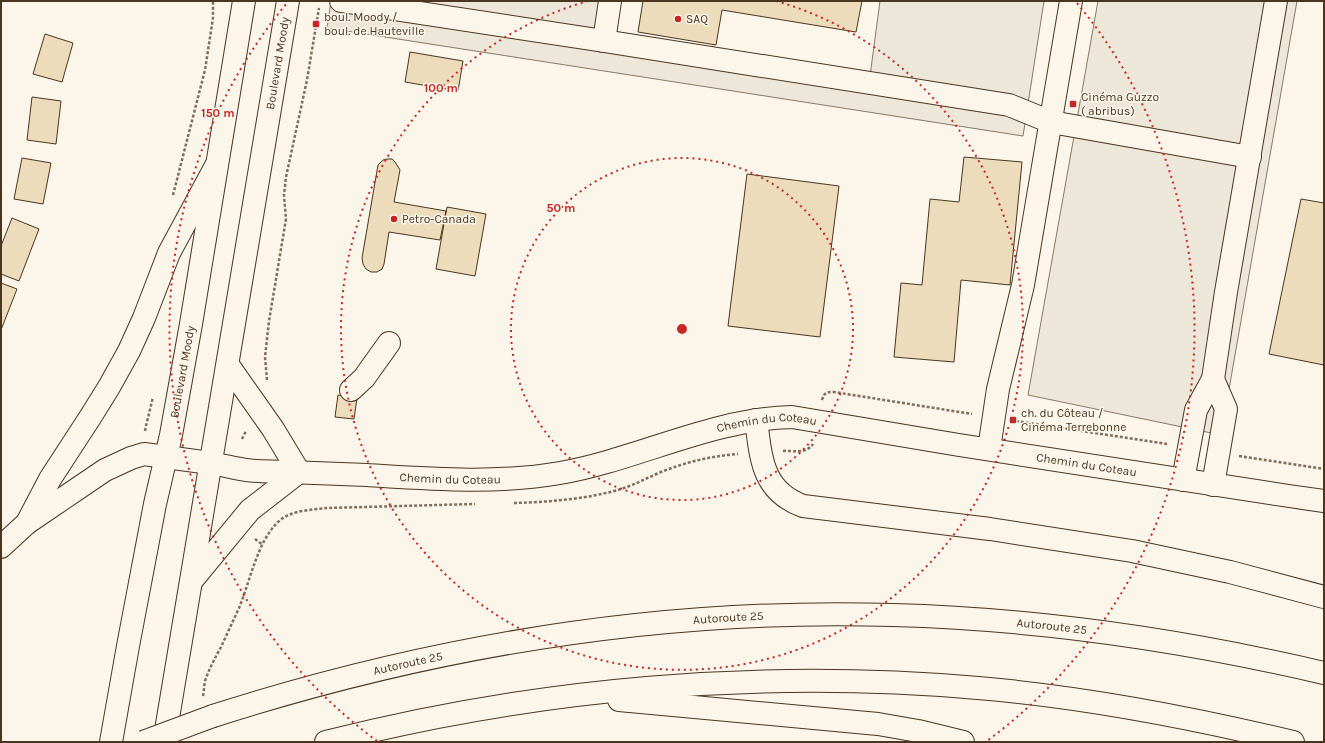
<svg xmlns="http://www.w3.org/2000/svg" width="1325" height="743" viewBox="0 0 1325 743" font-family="Karla,sans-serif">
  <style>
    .parking { fill: #ede7d9; stroke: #887966 }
    .building { fill: #ecdcbc; stroke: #4a3520 }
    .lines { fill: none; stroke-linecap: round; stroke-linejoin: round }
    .minor-casing { stroke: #4a3520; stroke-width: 24 }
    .major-casing { stroke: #4a3520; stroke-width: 24 }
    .highway-casing { stroke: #4a3520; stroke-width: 24 }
    .path { stroke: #7f6f5c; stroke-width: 2.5; stroke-dasharray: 3 2; stroke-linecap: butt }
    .minor { stroke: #fbf6e9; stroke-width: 22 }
    .major { stroke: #fbf6e9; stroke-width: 22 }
    .highway { stroke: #fbf6e9; stroke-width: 22 }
    .highway-bridge-casing { stroke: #4a3520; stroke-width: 24; stroke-linecap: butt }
    .highway-bridge { stroke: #fbf6e9; stroke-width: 22 }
    .ring { fill: none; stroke: #c62828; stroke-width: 2; stroke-dasharray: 2 4 }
    .poi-dot { fill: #c62828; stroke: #fbf6e9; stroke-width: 1.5 }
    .labels { text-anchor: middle; stroke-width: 3; stroke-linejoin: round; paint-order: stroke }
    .poi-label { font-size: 12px; fill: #4a3520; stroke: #fbf6e9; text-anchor: start }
    .street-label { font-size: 12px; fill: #4a3520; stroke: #fbf6e9 }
    .centre { fill: #c62828; stroke: #fbf6e9; stroke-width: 2 }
    .ring-label { font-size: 12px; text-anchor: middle; font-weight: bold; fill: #c62828; stroke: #fbf6e9; stroke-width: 3; stroke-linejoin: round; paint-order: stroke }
  </style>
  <rect width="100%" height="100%" fill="#fbf6e9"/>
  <!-- parking -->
  <path class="parking" d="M331,1H602L597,35L870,76L880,1H1044L1023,136L327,28Z
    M1098,1H1297L1221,435L1028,395Z"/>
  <!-- building -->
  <path class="building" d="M643,1H862L856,32L722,10L716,45L638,32Z
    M45,34L73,43L62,82L33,74Z
    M410,52L463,61L458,91L405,82Z
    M32,97L61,101L56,144L27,140Z
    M964,157L1022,162L1010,285L961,280L954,362L894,357L901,283L922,285L930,199L959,202Z
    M22,158L51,163L43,204L14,199Z
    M387,159H392L395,162L400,170L394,202L446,211L440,240L389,232L384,264L382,269L377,272H371L366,269L363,264L362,258L378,165L383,160Z
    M747,174L839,186L820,337L728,326Z
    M1301,199L1324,203V365L1269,354Z
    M447,207L486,214L475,276L436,269Z
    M12,218L39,229L19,281L1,274V246Z
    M1,283L17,289L1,330Z
    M338,395L357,398L354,419L335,417Z"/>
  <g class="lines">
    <defs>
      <g id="minor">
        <path d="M341,1L604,41L1009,105L1051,122L1250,157"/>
        <path d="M604,41L610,1"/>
        <path d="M1213,379L1226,409L1213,485"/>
        <path d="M351,390L364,378L389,343"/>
        <path d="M989,449L998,389L1023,285L1071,1"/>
        <path id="s1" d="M210,463C222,465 234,468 246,470C260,472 274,471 288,472C314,473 341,474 367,475C432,479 496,484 560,473C639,459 711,419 792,417L959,445L1289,496L1324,501"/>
        <path d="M1183,480L1196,410L1213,379L1226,292L1276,1"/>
      </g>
      <g id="major">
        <path d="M166,457L210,463"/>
        <path d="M193,579L250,510L299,472L273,429L228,365"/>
        <path id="s2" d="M111,742L128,646L155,504L171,435L191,324L244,1"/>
        <path id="s3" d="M164,742L288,1"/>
      </g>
      <g id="highway">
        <path d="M756,420C761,458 762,491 803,506L990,529L1132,551L1230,572L1324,597"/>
        <path d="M27,523L50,479L91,416L109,387L129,351L144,318L169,253L217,164"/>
        <path d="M1,547L27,523L105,470L131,458L144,454L166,457"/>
        <path d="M619,700L878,724L918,731L963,742"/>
        <path id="s4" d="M213,716C432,646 663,608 893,615C1038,619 1183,640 1324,673"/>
        <path d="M326,742C538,688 760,669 978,688C1084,697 1189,717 1293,742"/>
      </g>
    </defs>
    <!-- minor casing -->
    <use href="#minor" class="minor-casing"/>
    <!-- major casing -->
    <use href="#major" class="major-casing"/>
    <!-- highway casing -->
    <use href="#highway" class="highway-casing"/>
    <!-- path -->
    <path class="path" d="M173,195L205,70L213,18V1
      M267,380L265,357L269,321L286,219L284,195L286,177L307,80L319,8
      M822,400C824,393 826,392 834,392L972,414
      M1016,421L1167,444
      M145,431L146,426L153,397
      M242,439L246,431
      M783,451C794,450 805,455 813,444
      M1239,456L1324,469
      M514,503C549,502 588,499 621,489C634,485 647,478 661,472C686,462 711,456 738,454
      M255,539L263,545
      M203,696C204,691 204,686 205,681C209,669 215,658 221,647C227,634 233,621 239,608C250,582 257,542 278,522C290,510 311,510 327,508L475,504"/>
    <!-- minor -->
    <use href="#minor" class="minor"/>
    <!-- major -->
    <use href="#major" class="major"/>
    <!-- highway -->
    <use href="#highway" class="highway"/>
    <defs>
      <path id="highway-bridge" d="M143,742L213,716"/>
    </defs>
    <!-- highway-bridge casing -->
    <use href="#highway-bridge" class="highway-bridge-casing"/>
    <!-- highway-bridge -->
    <use href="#highway-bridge" class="highway-bridge"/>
  </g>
  <!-- distance rings -->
  <g class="ring">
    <circle cx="682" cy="329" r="171"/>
    <path d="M776 1A341 341 0 1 1 588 1"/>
    <path d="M377 741A512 512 0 0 1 287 3M1077 3A512 512 0 0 1 987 741"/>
  </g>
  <!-- markers -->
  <g class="poi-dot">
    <circle cx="678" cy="19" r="4"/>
    <rect x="312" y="20" width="8" height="8" rx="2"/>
    <rect x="1069" y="100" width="8" height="8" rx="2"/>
    <circle cx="394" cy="219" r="4"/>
    <rect x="1009" y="416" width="8" height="8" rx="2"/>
  </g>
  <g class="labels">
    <!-- poi labels -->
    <g class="poi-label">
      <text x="324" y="21">boul. Moody /<tspan x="324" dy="14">boul. de Hauteville</tspan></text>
      <text x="686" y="23">SAQ</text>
      <text x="1081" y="101">Cinéma Guzzo<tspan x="1081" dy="14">( abribus)</tspan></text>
      <text x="402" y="223">Petro-Canada</text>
      <text x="1021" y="417">ch. du Côteau /<tspan x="1021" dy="14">Cinéma Terrebonne</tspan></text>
    </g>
    <!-- street labels -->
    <g class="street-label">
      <text dy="4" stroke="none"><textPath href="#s3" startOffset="688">Boulevard Moody</textPath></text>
      <text dy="4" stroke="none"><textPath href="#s2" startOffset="377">Boulevard Moody</textPath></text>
      <text dy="4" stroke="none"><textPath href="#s1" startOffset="565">Chemin du Coteau</textPath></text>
      <text dy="4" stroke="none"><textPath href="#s1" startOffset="889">Chemin du Coteau</textPath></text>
      <text dy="4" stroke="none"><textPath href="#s1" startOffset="241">Chemin du Coteau</textPath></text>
      <text dy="4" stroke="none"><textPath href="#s4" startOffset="526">Autoroute 25</textPath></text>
      <text dy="4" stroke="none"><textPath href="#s4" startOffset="850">Autoroute 25</textPath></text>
      <text dy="4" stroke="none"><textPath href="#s4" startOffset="202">Autoroute 25</textPath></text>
    </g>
  </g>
  <circle cx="682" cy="329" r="6" class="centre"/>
  <g class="ring-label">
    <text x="441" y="92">100 m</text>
    <text x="218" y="117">150 m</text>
    <text x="561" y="212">50 m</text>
  </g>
  <!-- border -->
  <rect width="1325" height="743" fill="none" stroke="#4a3520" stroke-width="4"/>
</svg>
